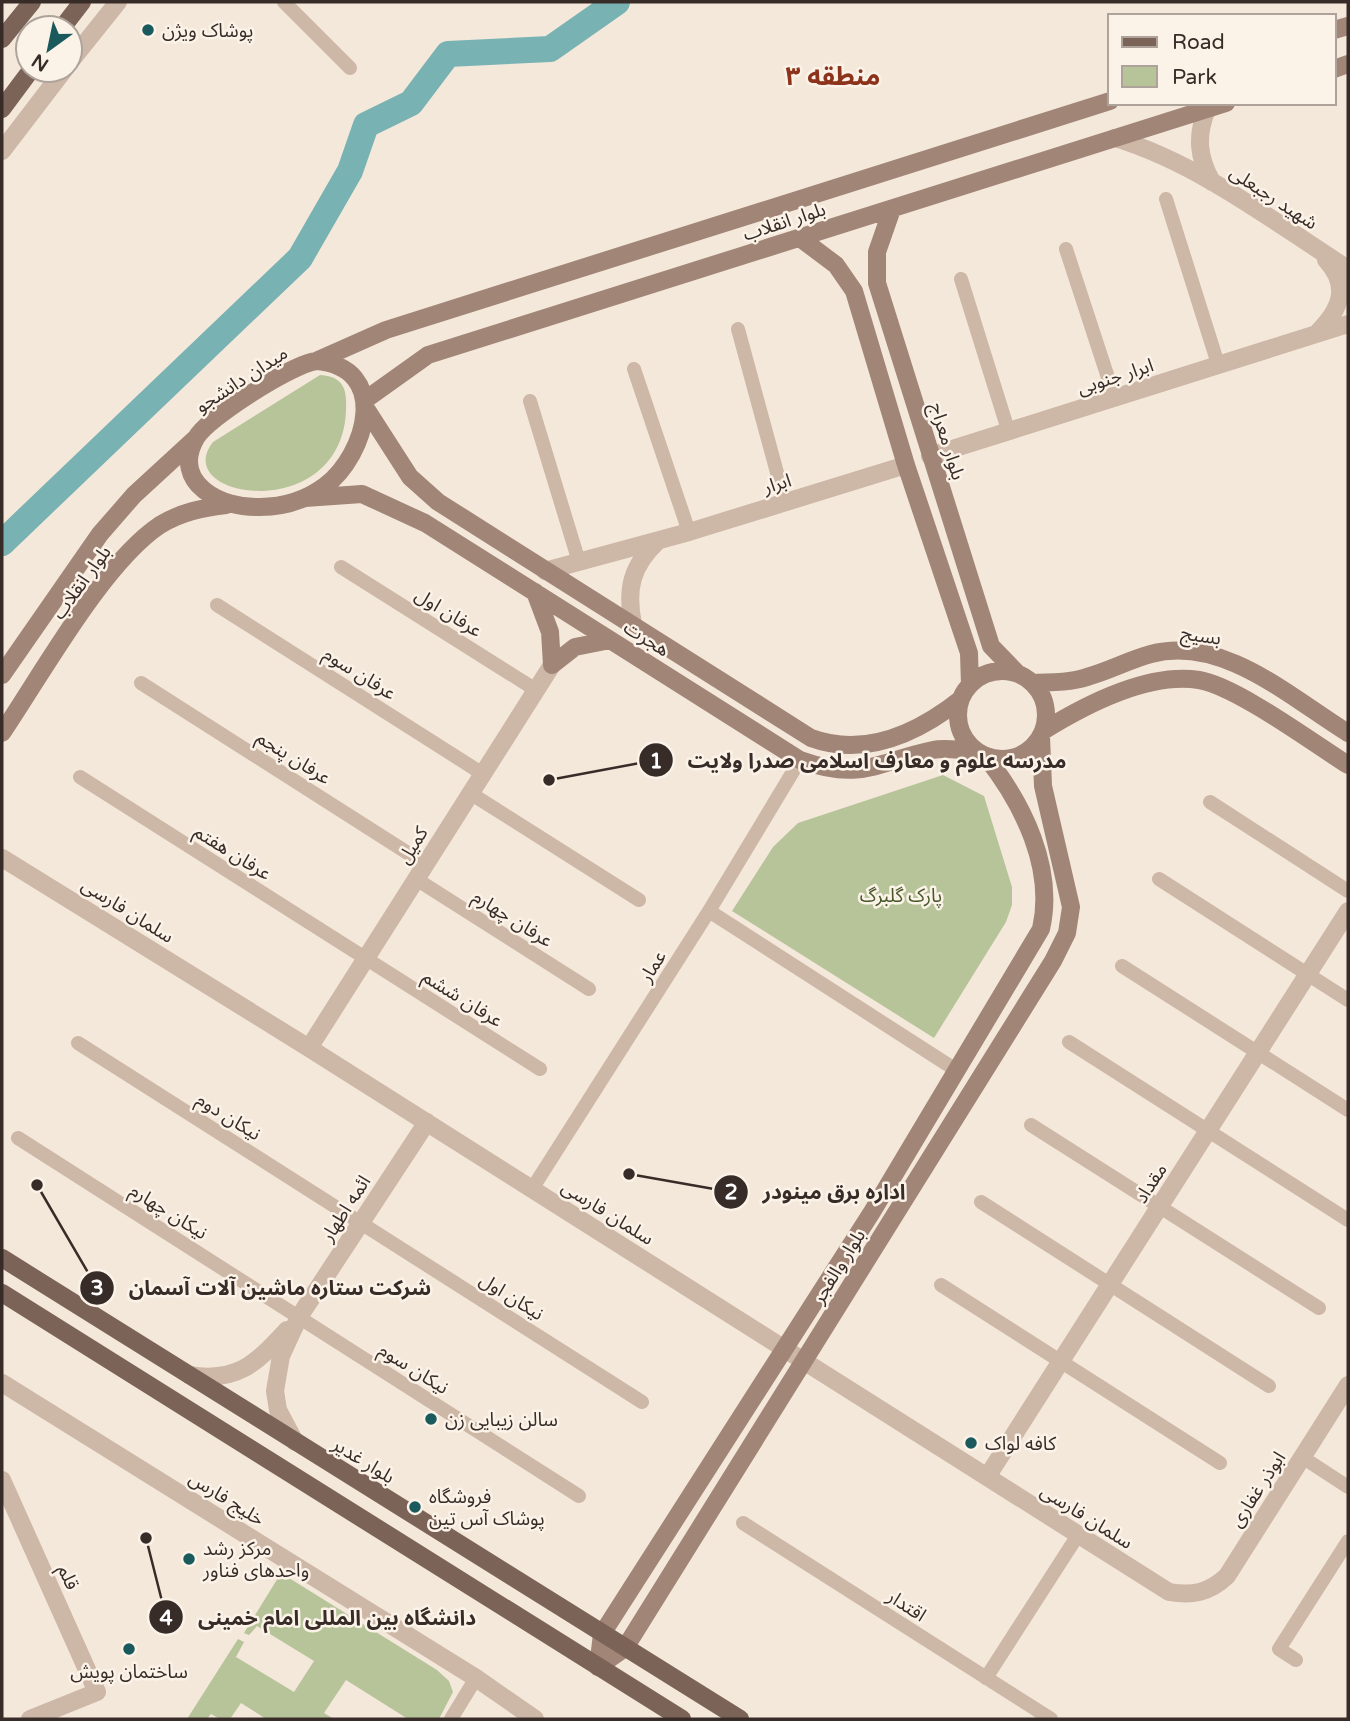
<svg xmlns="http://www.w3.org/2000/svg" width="1350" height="1721" viewBox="0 0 1350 1721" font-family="'Varela Round','Noto Sans Arabic',sans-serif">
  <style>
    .green { fill: #b7c49a }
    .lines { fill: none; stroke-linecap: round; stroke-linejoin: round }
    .river { stroke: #78b2b3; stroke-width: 26 }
    .minor { stroke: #cdb7a6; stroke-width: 14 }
    .tertiary { stroke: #cdb7a6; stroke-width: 18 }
    .secondary { stroke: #a18577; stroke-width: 18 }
    .primary { stroke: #7b6358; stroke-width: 18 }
    .poi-dot { fill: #1a5a5d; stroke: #fbf2e8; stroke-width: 2.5 }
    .labels { text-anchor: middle; stroke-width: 5; stroke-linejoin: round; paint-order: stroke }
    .poi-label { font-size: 19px; fill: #382c28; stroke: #fbf2e8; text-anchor: start }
    .street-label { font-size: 19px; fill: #382c28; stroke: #fbf2e8 }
    .park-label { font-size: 19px; fill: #48582a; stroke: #fbf2e8 }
    .district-label { font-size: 26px; font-weight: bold; fill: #8d331b; stroke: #fbf2e8 }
    .leader { fill: none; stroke: #382c28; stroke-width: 2.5 }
    .callout-dot { fill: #382c28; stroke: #fbf2e8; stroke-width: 2.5 }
    .mark-label { font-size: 21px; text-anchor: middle; font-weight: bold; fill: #fff }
    .callout-label { font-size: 21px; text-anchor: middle; font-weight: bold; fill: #382c28; stroke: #fbf2e8; stroke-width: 5; stroke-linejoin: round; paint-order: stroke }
  </style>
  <rect width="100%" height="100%" fill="#f4e8db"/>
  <!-- green -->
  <path class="green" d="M320,375C337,376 346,383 346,401C351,527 167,501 213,442Z
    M943,775L984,796L1012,887V905L1006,922L934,1038L732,911L773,847L798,823Z
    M281,1573L437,1670L449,1681L453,1692L439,1719H408L346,1680L324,1713L334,1719H266L241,1703L230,1719H220L211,1714L207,1719H187L238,1639L244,1642L236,1657L294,1692L314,1661L257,1626L249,1635L244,1633Z"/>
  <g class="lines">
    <!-- river -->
    <path class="river" d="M2,543L300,258L350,171L366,125L411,103L448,54L550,49L617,2"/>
    <!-- minor -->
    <path class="minor" d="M284,2L350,68
      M1166,199L1218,364
      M1066,249L1115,399
      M961,279L1009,433
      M738,329L785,502
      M634,369L689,532
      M530,401L579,562
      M341,567L536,690
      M217,605L483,774
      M141,683L425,864
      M80,777L540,1069
      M470,793L639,900
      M1210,802L1348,891
      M416,879L589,989
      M1159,879L1348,1000
      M709,911L956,1070
      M1122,966L1348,1110
      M1069,1042L1348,1220
      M78,1043L642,1402
      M1031,1125L1319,1308
      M18,1138L579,1496
      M532,1189L709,911L800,760
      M981,1202L1269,1386
      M941,1285L1220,1463
      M1302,1457L1348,1487
      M743,1523L1051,1719
      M1296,1660L1279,1649L1348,1541
      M986,1678L1078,1535
      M451,1719L476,1678"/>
    <!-- tertiary -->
    <path class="tertiary" d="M70,62L118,2
      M1207,109C1196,136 1198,157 1212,182
      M1115,138C1200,164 1274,222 1348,269
      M2,151L64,70
      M1318,332C1341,309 1350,286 1326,260
      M930,456L1348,324
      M545,571L689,532L906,465
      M633,624C626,590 631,566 658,541
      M2,858L309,1048L1169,1592C1192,1596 1209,1593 1227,1576L1348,1385
      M309,1048L552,665
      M189,1375C238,1383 256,1363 287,1330
      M2,1383L476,1678L535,1719
      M295,1442L278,1410L275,1391L281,1356L299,1317L427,1122
      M987,1477L1348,911
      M2,1480L97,1692L30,1719"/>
    <!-- secondary -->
    <path class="secondary" d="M1334,30L1348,26
      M1334,69L1348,64
      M892,209L877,252V283L991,646L1018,674
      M800,238L836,265L854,291L906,465L969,653L970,685
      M316,361L386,330L1110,101
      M316,361C391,367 367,454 325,486C306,500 283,507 260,507C222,509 170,483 196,438C207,418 293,364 316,361Z
      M365,400L428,355L1226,103
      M365,407L410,477L438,502L811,738C866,758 918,733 961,699
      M305,498L362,494L425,523L800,760C862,782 876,762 933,750C946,747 963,751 977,751
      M535,592L550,632L552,665
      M552,665L575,647L610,640
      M958 715a44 44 0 1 1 88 0a44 44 0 1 1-88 0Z
      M2,675L100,534L134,495L196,438
      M1032,683C1046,682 1061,683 1075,680C1101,675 1125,661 1151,654C1223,635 1291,698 1348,733
      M1043,731C1085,705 1149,672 1199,680C1236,686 1313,743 1348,765
      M2,733C42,674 103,563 160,525C181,512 202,508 226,505
      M598,1667L625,1648L1053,961L1067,933L1071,907L1043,786L1041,736
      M598,1667L602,1634L872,1212L1041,929C1055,868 1023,804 986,757"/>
    <!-- primary -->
    <path class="primary" d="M62,28L82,2
      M2,39L32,2
      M2,109L31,70
      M2,1258L740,1719
      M2,1293L682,1719"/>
  </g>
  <!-- markers -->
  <g class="poi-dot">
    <circle cx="148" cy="30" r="7"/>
    <circle cx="431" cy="1419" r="7"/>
    <circle cx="971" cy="1443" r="7"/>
    <circle cx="415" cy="1507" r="7"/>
    <circle cx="189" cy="1559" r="7"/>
    <circle cx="129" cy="1649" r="7"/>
  </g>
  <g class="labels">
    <!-- poi labels -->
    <g class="poi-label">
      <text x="162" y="37">پوشاک ویژن</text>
      <text x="445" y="1426">سالن زیبایی زن</text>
      <text x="985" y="1450">کافه لواک</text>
      <text x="429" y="1503">فروشگاه<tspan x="429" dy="22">پوشاک آس تین</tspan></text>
      <text x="203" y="1555">مرکز رشد<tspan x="203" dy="22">واحدهای فناور</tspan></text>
      <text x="129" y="1678" text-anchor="middle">ساختمان پویش</text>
    </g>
    <!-- street labels -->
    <g class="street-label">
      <text transform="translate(1274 197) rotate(33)" y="7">شهید رجبعلی</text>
      <text transform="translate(784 221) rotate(-18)" y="7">بلوار انقلاب</text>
      <text transform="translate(1115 376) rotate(-18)" y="7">ابرار جنوبی</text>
      <text transform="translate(241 379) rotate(-33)" y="7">میدان دانشجو</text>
      <text transform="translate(948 441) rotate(73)" y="7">بلوار معراج</text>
      <text transform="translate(777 483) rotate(-17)" y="7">ابرار</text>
      <text transform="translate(81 582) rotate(-54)" y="7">بلوار انقلاب</text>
      <text transform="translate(449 612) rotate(32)" y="7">عرفان اول</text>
      <text transform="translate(1201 635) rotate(8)" y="7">بسیج</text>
      <text transform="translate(647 638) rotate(32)" y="7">هجرت</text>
      <text transform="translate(360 673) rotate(32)" y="7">عرفان سوم</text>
      <text transform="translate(294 757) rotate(32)" y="7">عرفان پنجم</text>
      <text transform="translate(412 845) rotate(-58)" y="7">کمیل</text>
      <text transform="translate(233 852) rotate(32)" y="7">عرفان هفتم</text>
      <text transform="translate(128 910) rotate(32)" y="7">سلمان فارسی</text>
      <text transform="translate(513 918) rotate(32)" y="7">عرفان چهارم</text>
      <text transform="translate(652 966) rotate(-58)" y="7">عمار</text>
      <text transform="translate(463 998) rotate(32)" y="7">عرفان ششم</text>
      <text transform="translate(229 1116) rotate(32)" y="7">نیکان دوم</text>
      <text transform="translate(1150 1183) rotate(-57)" y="7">مقداد</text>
      <text transform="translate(345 1208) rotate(-57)" y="7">ائمه اطهار</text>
      <text transform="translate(169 1211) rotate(32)" y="7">نیکان چهارم</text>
      <text transform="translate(608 1212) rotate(32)" y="7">سلمان فارسی</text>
      <text transform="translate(838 1266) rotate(-58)" y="7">بلوار والفجر</text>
      <text transform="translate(512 1296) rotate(32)" y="7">نیکان اول</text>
      <text transform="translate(414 1368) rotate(32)" y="7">نیکان سوم</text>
      <text transform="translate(364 1460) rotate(32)" y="7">بلوار غدیر</text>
      <text transform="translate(1257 1489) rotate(-57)" y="7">ابوذر غفاری</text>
      <text transform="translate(227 1498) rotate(32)" y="7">خلیج فارس</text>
      <text transform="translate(1087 1516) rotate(32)" y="7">سلمان فارسی</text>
      <text transform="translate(69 1577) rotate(66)" y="7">قلم</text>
      <text transform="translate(907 1605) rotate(33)" y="7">اقتدار</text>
    </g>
    <!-- park labels -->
    <g class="park-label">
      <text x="901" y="902">پارک گلبرگ</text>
    </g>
    <!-- district labels -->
    <g class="district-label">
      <text x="833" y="85">منطقه ۳</text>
    </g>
  </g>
  <!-- callouts -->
  <path class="leader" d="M549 780L656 760M629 1174L731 1192M37 1185L97 1288M146 1538L166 1617"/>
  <g class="callout-dot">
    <circle cx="549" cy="780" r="7"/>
    <circle cx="629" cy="1174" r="7"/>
    <circle cx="37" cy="1185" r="7"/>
    <circle cx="146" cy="1538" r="7"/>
    <circle cx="656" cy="760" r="18"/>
    <circle cx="731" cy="1192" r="18"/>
    <circle cx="97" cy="1288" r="18"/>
    <circle cx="166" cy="1617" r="18"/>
  </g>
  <g class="mark-label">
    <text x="656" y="768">1</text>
    <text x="731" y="1199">2</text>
    <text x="97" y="1295">3</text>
    <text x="166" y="1625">4</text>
  </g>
  <g class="callout-label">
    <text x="877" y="768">مدرسه علوم و معارف اسلامی صدرا ولایت</text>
    <text x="834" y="1199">اداره برق مینودر</text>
    <text x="280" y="1295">شرکت ستاره ماشین آلات آسمان</text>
    <text x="337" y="1625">دانشگاه بین المللی امام خمینی</text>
  </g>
  <!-- border -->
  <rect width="1350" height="1721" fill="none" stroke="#382c28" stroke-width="7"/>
  <!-- legend -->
  <rect x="1108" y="14" width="228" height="91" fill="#fbf2e8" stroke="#ada39b" stroke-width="2"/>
  <rect x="1122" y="37" width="35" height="10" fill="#7b6358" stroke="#ada39b" stroke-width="2"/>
  <text x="1172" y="49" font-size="21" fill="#382c28">Road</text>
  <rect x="1122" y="66" width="35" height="21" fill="#b7c49a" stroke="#ada39b" stroke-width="2"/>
  <text x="1172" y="84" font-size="21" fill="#382c28">Park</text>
  <!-- north arrow -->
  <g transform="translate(49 49) rotate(213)"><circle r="33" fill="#fbf2e8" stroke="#ada39b" stroke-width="2"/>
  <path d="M0-5L12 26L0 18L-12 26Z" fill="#1a5a5d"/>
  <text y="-10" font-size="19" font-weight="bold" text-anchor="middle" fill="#382c28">N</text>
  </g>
</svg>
